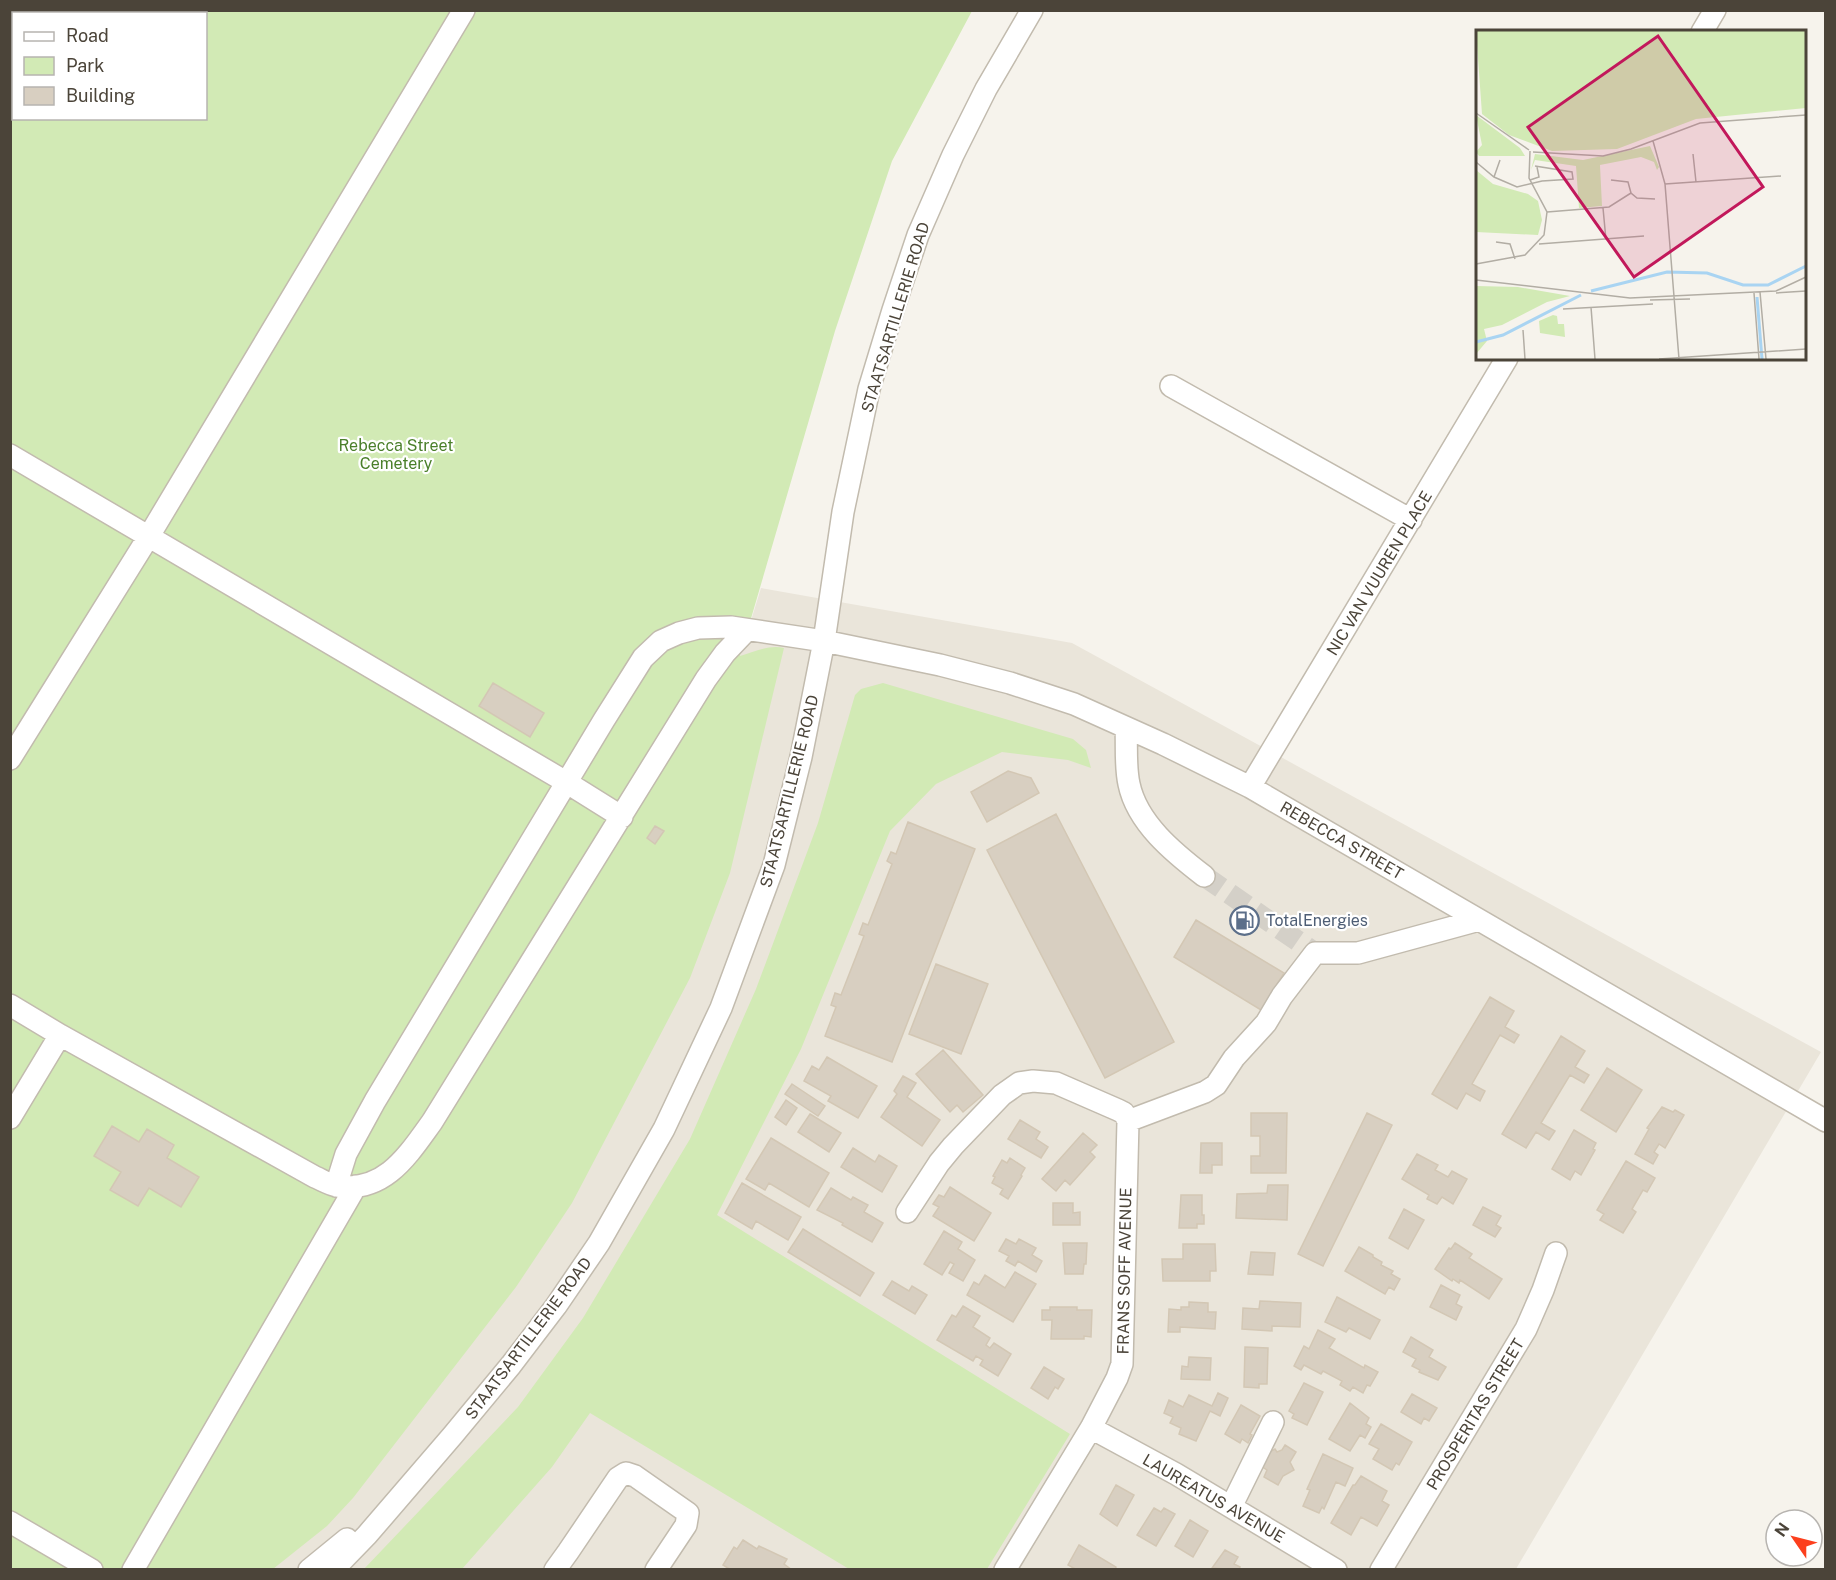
<svg xmlns="http://www.w3.org/2000/svg" width="1836" height="1580" viewBox="0 0 1836 1580" font-family="'Public Sans',sans-serif">
  <style>
    .residential { fill: #eae5da }
    .green { fill: #d2eab5; fill-rule: evenodd }
    .building { fill: #d8cfc1; stroke: #d3c7b4; stroke-width: 1.5 }
    .lines { fill: none; stroke-linecap: round; stroke-linejoin: round }
    .minor-tunnel { stroke: #d4d0c8; stroke-width: 21; stroke-dasharray: 21 10; stroke-linecap: butt }
    .minor-casing { stroke: #c2bbae; stroke-width: 24 }
    .minor { stroke: #fff; stroke-width: 21 }
    .labels { text-anchor: middle; stroke-width: 4.5; stroke-linejoin: round; paint-order: stroke }
    .street-label { font-size: 16px; fill: #4b4439; stroke: #fff }
    .park-label { font-size: 16px; fill: #4a7f2a; stroke: #fff }
    .service-label { font-size: 16px; fill: #4e5e75; stroke: #fff; text-anchor: start }
    .inset-river { fill: none; stroke: #a9d4f2; stroke-width: 3 }
    .inset-road { fill: none; stroke: #b2ada4; stroke-width: 1.5 }
    .view { fill: #c2185b; fill-opacity: 0.15; stroke: #c2185b; stroke-width: 3 }
    .inset-edge { fill: none; stroke: #4b4439; stroke-width: 3 }
  </style>
  <rect width="100%" height="100%" fill="#f6f3ec"/>
  <!-- residential -->
  <path class="residential" d="M761,588L1072,643L1821,1052L1516,1569L260,1570L696,799Z"/>
  <!-- green -->
  <path class="green" d="M11,11H972L892,161L835,331L740,656C753,652 770,644 784,648L730,873L690,978L572,1203L516,1287L353,1498L327,1526L273,1569L11,1570ZM14,14H206V118H14Z
    M883,683L1073,739L1086,750L1091,768L1068,760L1002,752L936,784L890,831L801,1049L717,1215L1070,1434L987,1569H849L590,1413L552,1467L462,1569H364L518,1407L583,1318L690,1139L756,989L818,823L855,695L861,689Z"/>
  <!-- building -->
  <path class="building" d="M493,683L544,713L530,737L479,706Z
    M1008,771L1031,778L1039,793L987,822L971,792Z
    M1056,814L1174,1042L1105,1078L987,850Z
    M908,822L975,849L892,1062L825,1036L836,1007L831,1005L835,993L841,995L864,936L859,934L863,923L868,925L892,864L887,861L891,852L896,854Z
    M655,826L664,831L655,844L647,838Z
    M1196,920L1284,973L1261,1010L1174,957Z
    M936,964L988,984L961,1054L909,1034Z
    M1490,997L1514,1011L1505,1027L1519,1035L1514,1043L1500,1035L1472,1084L1485,1091L1480,1101L1466,1093L1457,1109L1432,1094Z
    M1561,1036L1585,1051L1575,1067L1589,1075L1584,1083L1570,1075L1541,1123L1555,1131L1549,1140L1536,1132L1526,1148L1502,1134Z
    M943,1050L983,1095L963,1112L957,1105L950,1112L916,1074Z
    M827,1057L877,1086L858,1118L828,1101L831,1096L804,1081L812,1066L819,1070Z
    M1607,1068L1642,1090L1616,1132L1581,1110Z
    M903,1076L916,1083L907,1097L940,1120L922,1146L881,1117L897,1094L894,1091Z
    M792,1084L825,1106L818,1116L785,1094Z
    M786,1100L797,1108L786,1125L775,1117Z
    M1662,1107L1673,1112L1675,1110L1684,1115L1665,1148L1659,1144L1654,1152L1658,1155L1653,1164L1635,1154L1649,1129L1647,1128Z
    M1251,1113H1287L1286,1173H1251V1156H1260V1136H1251Z
    M1367,1113L1392,1125L1323,1266L1298,1254Z
    M810,1114L841,1133L829,1152L798,1132Z
    M1020,1120L1040,1132L1036,1139L1048,1147L1041,1158L1008,1139Z
    M112,1126L139,1142L147,1129L174,1145L167,1158L199,1177L181,1207L149,1188L138,1206L110,1190L121,1172L94,1156Z
    M1574,1130L1596,1143L1593,1149L1595,1150L1581,1175L1575,1171L1570,1180L1552,1169Z
    M1083,1133L1097,1145L1090,1152L1095,1157L1070,1185L1065,1180L1056,1191L1042,1179Z
    M771,1138L829,1173L809,1207L769,1183L765,1190L746,1179Z
    M1201,1143H1222V1165H1212V1173H1200Z
    M853,1148L875,1162L879,1155L897,1166L882,1192L841,1167Z
    M1417,1154L1438,1165L1435,1170L1448,1177L1452,1171L1467,1179L1453,1204L1442,1197L1437,1204L1427,1199L1429,1195L1402,1179Z
    M1010,1158L1025,1168L1021,1175L1022,1176L1008,1199L1000,1194L1003,1189L992,1183L995,1177L993,1176L1002,1160L1007,1163Z
    M1626,1161L1655,1178L1647,1192L1643,1190L1632,1209L1636,1212L1623,1233L1600,1220L1604,1214L1597,1210Z
    M742,1183L801,1217L788,1240L756,1221L752,1229L725,1213Z
    M1268,1185H1288L1287,1220L1236,1218L1237,1194L1267,1193Z
    M950,1187L991,1213L974,1241L933,1216L939,1207L933,1204L939,1195L944,1197Z
    M831,1188L851,1200L853,1197L868,1205L864,1212L883,1223L872,1242L842,1225L843,1223L817,1210Z
    M1181,1195H1202V1215H1204V1224H1197V1228H1179Z
    M1053,1203H1073V1213L1080,1212V1225H1053Z
    M1483,1207L1501,1216L1496,1225L1501,1228L1495,1237L1473,1225Z
    M1404,1209L1424,1220L1408,1249L1389,1238Z
    M803,1229L874,1273L860,1296L788,1252Z
    M944,1231L962,1242L958,1249L975,1260L963,1281L949,1273L954,1264L950,1262L942,1275L924,1264Z
    M1006,1239L1016,1244L1019,1239L1036,1248L1032,1255L1042,1261L1036,1272L1018,1261L1015,1266L1006,1261L1009,1256L999,1251Z
    M1063,1243H1087L1086,1264H1084L1083,1274H1065Z
    M1455,1243L1472,1254L1469,1258L1502,1279L1489,1299L1460,1280L1459,1283L1453,1279L1452,1281L1435,1269L1449,1248L1451,1249Z
    M1183,1244H1215L1216,1271H1210V1281H1163L1162,1259H1183Z
    M1359,1247L1373,1255V1257L1382,1262L1381,1265L1393,1271L1391,1274L1400,1279L1394,1290L1389,1287L1385,1294L1345,1271Z
    M1251,1252L1275,1253L1273,1275L1248,1274Z
    M1015,1272L1036,1284L1013,1322L967,1295L974,1282L979,1285L985,1275L1005,1288Z
    M892,1281L909,1291L912,1286L927,1295L915,1314L883,1295Z
    M1441,1285L1460,1295L1456,1304L1462,1307L1456,1320L1430,1307Z
    M1337,1297L1380,1320L1370,1339L1349,1328L1346,1332L1325,1322Z
    M1260,1301L1301,1303L1300,1327L1272,1326V1331L1242,1329L1243,1308L1259,1309Z
    M1189,1302L1208,1303V1312H1216L1215,1329L1180,1327V1332H1168L1169,1309L1181,1310V1307H1189Z
    M963,1306L980,1316L973,1327L990,1338L986,1345L990,1348L994,1343L1011,1354L998,1376L980,1365L983,1360L976,1356L973,1361L937,1340L952,1315L956,1317Z
    M1050,1307H1077V1310H1092L1091,1337L1084,1336V1339H1051L1052,1320H1042V1310H1050Z
    M1318,1330L1335,1339L1329,1348L1364,1368L1365,1365L1378,1372L1370,1386L1367,1385L1363,1393L1353,1387L1350,1391L1340,1385L1342,1381L1323,1371L1321,1374L1304,1365L1301,1370L1294,1366L1304,1346L1309,1349Z
    M1411,1337L1433,1350L1429,1357L1446,1367L1438,1380L1419,1372L1420,1370L1412,1366L1416,1359L1403,1352Z
    M1245,1347L1268,1348L1267,1384H1259V1388L1244,1387Z
    M1189,1357L1211,1358L1210,1380L1181,1379L1182,1366L1188,1367Z
    M1044,1367L1064,1379L1058,1389L1055,1387L1048,1399L1031,1388Z
    M1304,1383L1323,1392L1307,1425L1292,1418L1294,1414L1289,1411Z
    M1218,1393L1228,1398L1220,1416L1210,1411L1196,1441L1179,1434L1181,1428L1170,1423L1173,1417L1164,1413L1169,1400L1183,1407L1189,1395L1212,1406Z
    M1412,1394L1437,1408L1429,1421L1424,1418L1421,1424L1401,1412Z
    M1350,1403L1369,1418L1366,1424L1371,1427L1365,1438L1360,1435L1350,1451L1329,1439Z
    M1241,1405L1260,1416L1250,1434L1252,1435L1248,1443L1242,1439L1240,1443L1225,1434Z
    M1381,1424L1412,1442L1399,1465L1396,1463L1392,1470L1373,1459L1379,1449L1369,1444Z
    M1285,1445L1296,1452L1290,1462L1294,1470L1283,1476L1278,1485L1264,1477L1267,1470L1261,1466L1268,1453L1275,1449L1277,1452L1282,1450Z
    M1323,1454L1353,1468L1345,1486L1336,1482L1324,1509L1322,1507L1319,1513L1303,1506L1310,1490L1307,1489Z
    M1361,1476L1387,1491L1382,1501L1389,1505L1377,1526L1361,1517L1351,1535L1331,1523L1353,1485H1355Z
    M1116,1485L1134,1495L1117,1526L1100,1514Z
    M1154,1508L1161,1512L1164,1508L1175,1514L1156,1546L1137,1535Z
    M1190,1520L1208,1531L1193,1557L1175,1546Z
    M743,1540L757,1549L759,1546L787,1559L784,1564L792,1570H731L723,1565L734,1547L737,1549Z
    M1079,1545L1116,1567L1115,1570H1077L1068,1565Z
    M1225,1550L1238,1557L1234,1564L1240,1567L1239,1570L1212,1568Z"/>
  <g class="lines">
    <!-- minor-tunnel -->
    <path class="minor-tunnel" d="M1204,876L1315,953"/>
    <defs>
      <path id="minor" d="M1702,32L1715,10
        M1171,386L1411,520
        M10,455L566,782L622,817
        M1126,728C1127,746 1125,766 1129,784C1137,823 1174,853 1204,876
        M10,759L149,536L464,10
        M1250,787L1507,358
        M10,1005L60,1035L10,1118
        M60,1035L315,1177C322,1180 330,1185 337,1186C385,1193 408,1155 432,1122L706,679L725,653L747,630
        M1128,1121L1205,1092L1216,1085L1234,1058L1266,1023L1282,996L1315,953H1358L1479,920
        M336,1186L346,1154L375,1101L604,720L643,658L661,641L679,633L698,628L731,627L824,641L940,665L1010,683L1074,704L1163,744L1250,787L1826,1121
        M907,1212L939,1163L953,1146L1002,1095L1019,1083L1033,1081L1056,1083L1118,1110L1124,1113L1128,1121L1122,1364L1117,1378L1091,1428L1005,1570
        M1091,1428L1176,1474L1336,1570
        M1231,1507L1273,1422
        M10,1522L92,1570
        M133,1570L356,1186
        M309,1570L347,1539
        M333,1570L367,1535L453,1435L511,1365L556,1306L599,1243L664,1129L721,1008L774,865L801,757L824,641L843,512L869,389L893,310L918,235L953,155L986,89L1032,10
        M555,1570L568,1552L618,1478L626,1473L635,1476L688,1513L686,1525L656,1570
        M1381,1570L1526,1329L1543,1290L1556,1253"/>
    </defs>
    <!-- minor casing -->
    <use href="#minor" class="minor-casing"/>
    <!-- minor -->
    <use href="#minor" class="minor"/>
  </g>
  <!-- icons -->
  <defs>
    <symbol id="fuel-ring" viewBox="-11 -11 22 22"><circle r="9.5" fill="#fff" stroke="#5c6f8a" stroke-width="1.5"/><path d="M-5.5-6h7V0h2V4h1.3V-2.5L3-4.5l.8-.8L6-3V5H2.5V1h-1V6h-7ZM-4.2-4.7v3.2H.2V-4.7Z" fill="#5c6f8a"/></symbol>
  </defs>
  <g fill-rule="evenodd">
    <use href="#fuel-ring" x="1228" y="904" width="33" height="33"/>
  </g>
  <g class="labels">
    <!-- street labels -->
    <g class="street-label">
      <text transform="translate(895 317) rotate(-73)" y="6">STAATSARTILLERIE ROAD</text>
      <text transform="translate(1379 573) rotate(-59)" y="6">NIC VAN VUUREN PLACE</text>
      <text transform="translate(789 791) rotate(-76)" y="6">STAATSARTILLERIE ROAD</text>
      <text transform="translate(1342 840) rotate(30)" y="6">REBECCA STREET</text>
      <text transform="translate(1124 1271) rotate(-89)" y="6">FRANS SOFF AVENUE</text>
      <text transform="translate(528 1338) rotate(-53)" y="6">STAATSARTILLERIE ROAD</text>
      <text transform="translate(1475 1414) rotate(-59)" y="6">PROSPERITAS STREET</text>
      <text transform="translate(1214 1498) rotate(30)" y="6">LAUREATUS AVENUE</text>
    </g>
    <!-- park labels -->
    <g class="park-label">
      <text x="396" y="451">Rebecca Street<tspan x="396" dy="18">Cemetery</tspan></text>
    </g>
    <!-- service labels -->
    <g class="service-label">
      <text x="1266" y="926">TotalEnergies</text>
    </g>
  </g>
  <!-- overview -->
  <g transform="translate(1476 30)">
    <rect width="330" height="330" fill="#f6f3ec"/>
    <path d="M0,1H330V78L220,89L141,119L76,121L33,105L6,84ZM0,85L44,118L49,126H3L0,122L6,115ZM174,116L183,137L181,140L178,132L165,127L124,135L126,176L103,178L100,136L59,130L55,140L59,124L107,130ZM0,140L17,154L52,164L62,171L66,190L62,205L0,202ZM0,256L42,257L94,266L71,272L26,295L8,299L11,311L0,324ZM77,285L81,286L82,294H88L89,307L64,303L63,291Z" fill="#d2eab5"/>
    <path class="inset-river" d="M115,261L191,242L231,243L267,255H292L330,236M281,267L286,329M0,312L27,305L105,265"/>
    <path class="inset-road" d="M0,14V42M0,83L53,120M177,111L189,154L203,329M57,122L127,126L155,119L224,93L330,85M217,124L220,152M0,132L18,147L41,157L66,151L97,149L96,142L59,136M18,147L24,130M54,150L63,147L61,137M135,150L152,152L155,163L161,168L179,169M189,154L305,146M127,178L130,210M71,182L133,177L155,163M20,212L34,214L39,229M63,214L168,206M0,234L49,225L68,205L71,182L53,148L54,121M0,250L154,268L300,261L330,247M284,262L290,329M278,263L283,329M300,263L330,261M174,270L214,269M115,277L119,329M87,279L177,274M47,300L49,329M183,329L330,319"/>
    <path class="view" d="M182,6L287,157L158,247L52,97Z"/>
    <rect width="330" height="330" class="inset-edge"/>
  </g>
  <!-- border -->
  <rect width="1836" height="1580" fill="none" stroke="#4b4439" stroke-width="24"/>
  <!-- legend -->
  <rect x="12" y="12" width="195" height="108" fill="#ffffff" stroke="#b7b4b0" stroke-width="1.5"/>
  <rect x="24" y="32" width="30" height="9" fill="#ffffff" stroke="#b7b4b0" stroke-width="1.5"/>
  <text x="66" y="42" font-size="18" fill="#4b4439">Road</text>
  <rect x="24" y="57" width="30" height="18" fill="#d2eab5" stroke="#b7b4b0" stroke-width="1.5"/>
  <text x="66" y="72" font-size="18" fill="#4b4439">Park</text>
  <rect x="24" y="87" width="30" height="18" fill="#d8cfc1" stroke="#b7b4b0" stroke-width="1.5"/>
  <text x="66" y="102" font-size="18" fill="#4b4439">Building</text>
  <!-- north arrow -->
  <g transform="translate(1794 1538) rotate(305)"><circle r="28" fill="#ffffff" stroke="#b7b4b0" stroke-width="1.5"/>
  <path d="M0-4.5L10 22L0 15L-10 22Z" fill="#fc3f1d"/>
  <text y="-9" font-size="16" font-weight="bold" text-anchor="middle" fill="#4b4439">N</text>
  </g>
</svg>
